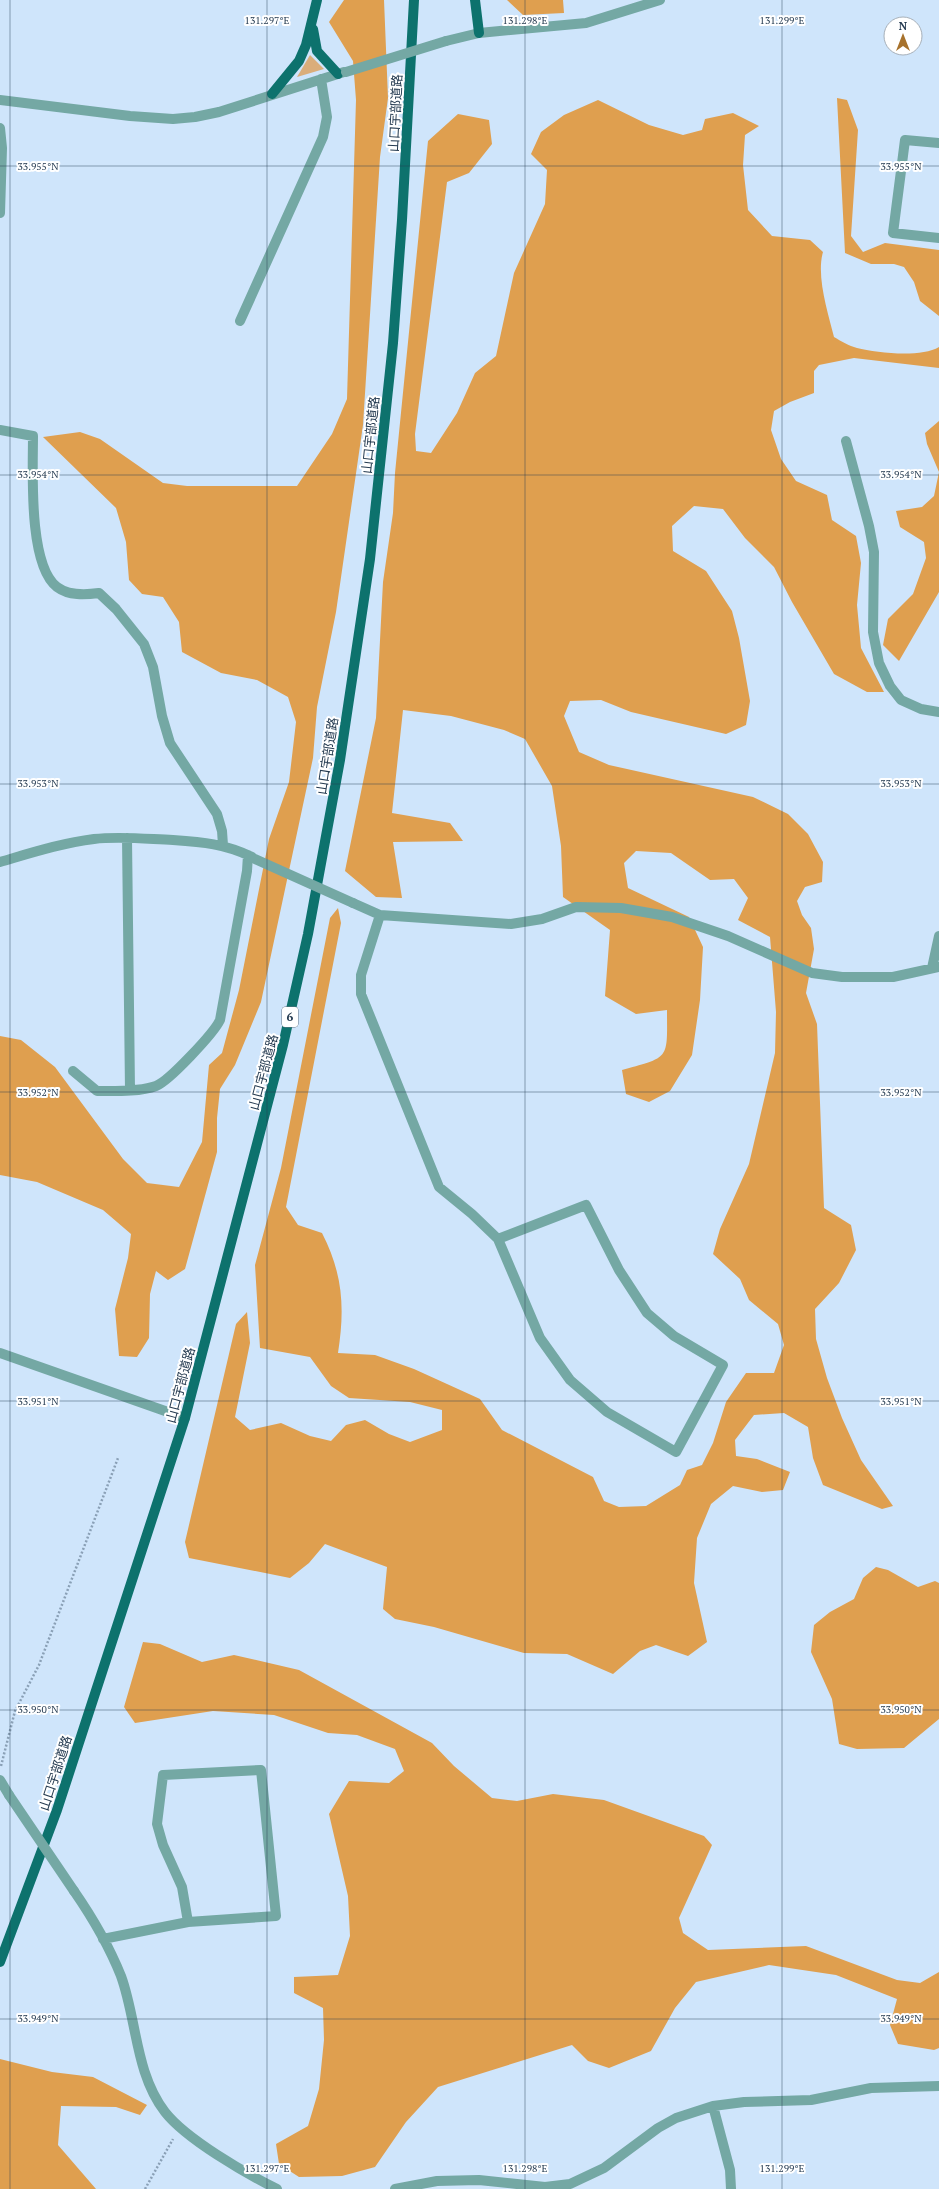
<svg xmlns="http://www.w3.org/2000/svg" width="939" height="2189" viewBox="0 0 939 2189" font-family="'PT Serif','Noto Sans JP',serif">
  <style>
    .green { fill: #daad7a }
    .forest { fill: #df9f4f }
    .lines { fill: none; stroke-linecap: round; stroke-linejoin: round }
    .path { stroke: #8aa0b6; stroke-width: 2.5; stroke-dasharray: 2 2; stroke-linecap: butt }
    .minor { stroke: #74a8a4; stroke-width: 10 }
    .major { stroke: #0d726d; stroke-width: 10 }
    .minor-bridge { stroke: #74a8a4; stroke-width: 10 }
    .ticks { fill: none; stroke: #243a50; stroke-width: 1; stroke-opacity: 0.45 }
    .labels { text-anchor: middle; stroke-width: 4; stroke-linejoin: round; paint-order: stroke }
    .shield { fill: #fff; stroke: #667584; stroke-width: 1 }
    .shield-label { font-size: 12px; font-weight: bold; fill: #243a50 }
    .street-label { font-size: 13px; fill: #243a50; stroke: #fff }
    .ticks-label { font-size: 10px; text-anchor: middle; fill: #243a50; stroke: #fff; stroke-width: 4; stroke-linejoin: round; paint-order: stroke }
  </style>
  <rect width="100%" height="100%" fill="#cfe5fb"/>
  <!-- green -->
  <path class="green" d="M310,55L324,69L297,77Z"/>
  <!-- forest -->
  <path class="forest" d="M344,0H384L388,98L380,157L363,425L336,612L317,707L313,758L261,1002L235,1065L220,1089L217,1118V1152L185,1269L168,1280L156,1271L150,1294L149,1338L137,1357L119,1356L115,1309L128,1258L131,1234L103,1210L37,1182L0,1175V1036L21,1040L55,1067L123,1159L147,1183L179,1187L202,1142L209,1065L222,1053L239,990L269,839L289,782L296,722L288,697L257,680L221,673L182,652L179,622L163,597L142,594L129,580L126,542L116,508L43,437L80,432L100,439L163,483L187,486H297L332,434L347,399L356,100L353,61L329,22Z
    M507,0H563L564,13L523,15Z
    M837,98L847,100L858,130L851,236L863,252L885,243L939,250V316L920,301L914,282L904,267L894,264H871L845,253Z
    M598,100L649,125L683,135L702,130L705,119L733,113L759,126L745,135L743,165L748,210L772,236L810,240L823,252C816,276 828,313 834,337C841,341 849,346 857,348C877,353 921,358 939,347V368L854,358L819,365L814,371V393L790,402L774,411L771,430L781,459L796,481L827,495L832,520L856,536L861,563L857,605L861,648L884,692H867L834,674L792,602L774,567L745,538L723,509L694,506L672,526L673,551L706,571L732,611L739,638L750,701L746,725L726,734L631,712L601,700L570,701L564,716L579,752L609,765L753,797L788,814L808,834L823,862L822,882L805,887L797,901L802,915L811,928L814,949L806,993L817,1024L824,1208L851,1225L856,1250L839,1283L815,1309L816,1339L827,1378L842,1418L861,1460L893,1506L882,1509L823,1485L813,1458L808,1427L784,1413L754,1415L735,1440L736,1456L757,1459L790,1472L783,1490L762,1492L733,1486L711,1504L697,1538L694,1583L707,1642L688,1656L656,1645L640,1651L613,1674L567,1654L524,1653L434,1627L395,1619L383,1609L387,1567L325,1544L309,1563L290,1578L189,1558L185,1542L236,1324L247,1312L250,1343L235,1417L250,1430L281,1423L310,1436L331,1441L346,1425L365,1420L389,1434L410,1442L442,1430V1410L410,1402L349,1398L331,1386L310,1357L260,1348L255,1265L281,1168L330,918L338,908L341,923L286,1207L298,1225L322,1233C343,1274 345,1308 338,1353L375,1355L414,1369L480,1399L502,1430L593,1477L604,1501L619,1507L646,1506L680,1485L687,1470L702,1465L713,1443L726,1402L746,1373H774L784,1345L778,1324L749,1300L740,1279L713,1254L720,1229L749,1164L775,1053L776,1012L770,937L738,920L748,898L734,879L710,880L671,853L636,851L624,863L628,888L689,917L703,947L700,1000L692,1055L670,1091L649,1102L626,1094L622,1070C671,1057 667,1059 667,1010L636,1014L605,996L610,930L563,897L561,846L552,786L525,739L504,730L451,716L403,710L392,813L450,823L463,841L393,842L402,898L376,897L345,871L376,718L383,582L393,513L395,473L428,141L458,114L489,120L492,144L469,173L447,182L415,434L416,451L431,453L457,413L475,373L496,356L514,273L545,204L547,170L531,154L541,132L564,115Z
    M939,421V592L899,661L883,645L888,619L913,594L926,558L924,542L900,527L896,511L922,507L934,496L939,472L927,444L925,433Z
    M876,1567L888,1570L918,1587L935,1581L939,1583V1719L904,1748L857,1749L839,1744L832,1699L811,1652L814,1625L830,1612L854,1599L863,1578Z
    M143,1642L160,1644L202,1662L234,1655L299,1670L432,1743L454,1766L492,1798L517,1801L553,1794L604,1800L704,1836L712,1845L679,1918L683,1933L708,1950L806,1946L897,1980L920,1983L939,1972V2048L934,2050L898,2044L890,2025L897,1999L836,1975L769,1965L696,1982L675,2008L651,2051L609,2068L588,2061L572,2045L438,2087L406,2122L375,2167L342,2176L299,2177L279,2164L276,2144L308,2126L319,2089L324,2040L323,2008L294,1993V1977L338,1975L350,1936L348,1896L329,1814L349,1781L389,1783L404,1771L395,1749L357,1735L328,1733L274,1715L213,1711L135,1723L124,1707Z
    M0,2059L52,2072L93,2077L147,2105L140,2115L116,2107L61,2106L58,2145L96,2189H0Z"/>
  <g class="lines">
    <!-- path -->
    <path class="path" d="M1,1766L15,1711L39,1665L118,1458
      M145,2189L173,2139"/>
    <!-- minor -->
    <path class="minor" d="M446,41L479,33L586,23L660,0
      M0,100L130,116L173,119L195,117L219,112L344,72
      M0,128L2,148L0,213
      M939,143L905,140L893,233L939,238
      M240,321L323,137L327,117L321,79
      M0,430L33,436C33,470 28,565 57,587C69,596 85,595 99,593L116,609L144,644L153,667L162,716L170,743L217,814L222,831L223,845
      M846,441L869,526L874,552L873,632L879,663L890,686L901,700L921,709L939,712
      M127,838L130,1090
      M0,862C31,853 62,843 94,839C120,836 147,839 173,840C202,842 226,844 252,857
      M353,903L380,915L511,924L542,919L576,907L621,908L672,917L728,936L812,973L842,977H893L939,967
      M380,915L361,975V994L439,1187L472,1214L498,1239L540,1338L570,1380L607,1412L676,1452L723,1365L674,1336L647,1313L619,1270L586,1205L498,1239
      M932,968L939,936
      M73,1071L97,1091C114,1091 140,1092 156,1086C169,1081 214,1033 220,1020L247,871L248,855
      M0,1353L185,1418
      M0,1780L9,1795
      M74,1891C92,1917 109,1946 121,1976C137,2020 135,2073 165,2112C186,2139 245,2173 277,2189
      M103,1939L188,1922L276,1916L261,1770L163,1775L157,1824L163,1845L182,1887L188,1922
      M713,2106L730,2170L731,2189
      M395,2189L437,2181L479,2180L545,2187L570,2184L604,2168L658,2128L676,2118L713,2106L744,2102L811,2100L871,2088L939,2086"/>
    <!-- major -->
    <path class="major" d="M475,0L479,33
      M313,29L317,51L338,74
      M272,94L299,61L306,45L317,0
      M0,1962L57,1810L185,1418L283,1045L308,934L340,760L370,559L393,343L402,220L414,0"/>
    <!-- minor-bridge -->
    <path class="minor-bridge" d="M346,72L446,41
      M255,859L353,903
      M9,1795L74,1891"/>
  </g>
  <!-- ticks -->
  <path class="ticks" d="M10,0V2189M267,0V2189M525,0V2189M782,0V2189M0,166H939M0,475H939M0,784H939M0,1092H939M0,1401H939M0,1710H939M0,2019H939"/>
  <g class="labels">
    <!-- shield labels -->
    <rect class="shield" x="282" y="1007" width="16" height="20" rx="3"/>
    <g class="shield-label">
      <text x="290" y="1021">6</text>
    </g>
    <!-- street labels -->
    <g class="street-label">
      <text transform="translate(395 113) rotate(-87)" y="5">山口宇部道路</text>
      <text transform="translate(370 435) rotate(-84)" y="5">山口宇部道路</text>
      <text transform="translate(327 756) rotate(-81)" y="5">山口宇部道路</text>
      <text transform="translate(263 1072) rotate(-75)" y="5">山口宇部道路</text>
      <text transform="translate(180 1385) rotate(-75)" y="5">山口宇部道路</text>
      <text transform="translate(55 1773) rotate(-72)" y="5">山口宇部道路</text>
    </g>
  </g>
  <g class="ticks-label">
    <text x="267" y="24">131.297°E</text>
    <text x="525" y="24">131.298°E</text>
    <text x="782" y="24">131.299°E</text>
    <text x="38" y="170">33.955°N</text>
    <text x="901" y="170">33.955°N</text>
    <text x="38" y="478">33.954°N</text>
    <text x="901" y="478">33.954°N</text>
    <text x="38" y="787">33.953°N</text>
    <text x="901" y="787">33.953°N</text>
    <text x="38" y="1096">33.952°N</text>
    <text x="901" y="1096">33.952°N</text>
    <text x="38" y="1405">33.951°N</text>
    <text x="901" y="1405">33.951°N</text>
    <text x="38" y="1713">33.950°N</text>
    <text x="901" y="1713">33.950°N</text>
    <text x="38" y="2022">33.949°N</text>
    <text x="901" y="2022">33.949°N</text>
    <text x="267" y="2172">131.297°E</text>
    <text x="525" y="2172">131.298°E</text>
    <text x="782" y="2172">131.299°E</text>
  </g>
  <!-- north arrow -->
  <g transform="translate(903 36)"><circle r="19" fill="#ffffff" stroke="#a7b0b9"/>
  <path d="M0-3L7 15L0 10L-7 15Z" fill="#a7722c"/>
  <text y="-6" font-size="11" font-weight="bold" text-anchor="middle" fill="#243a50">N</text>
  </g>
</svg>
